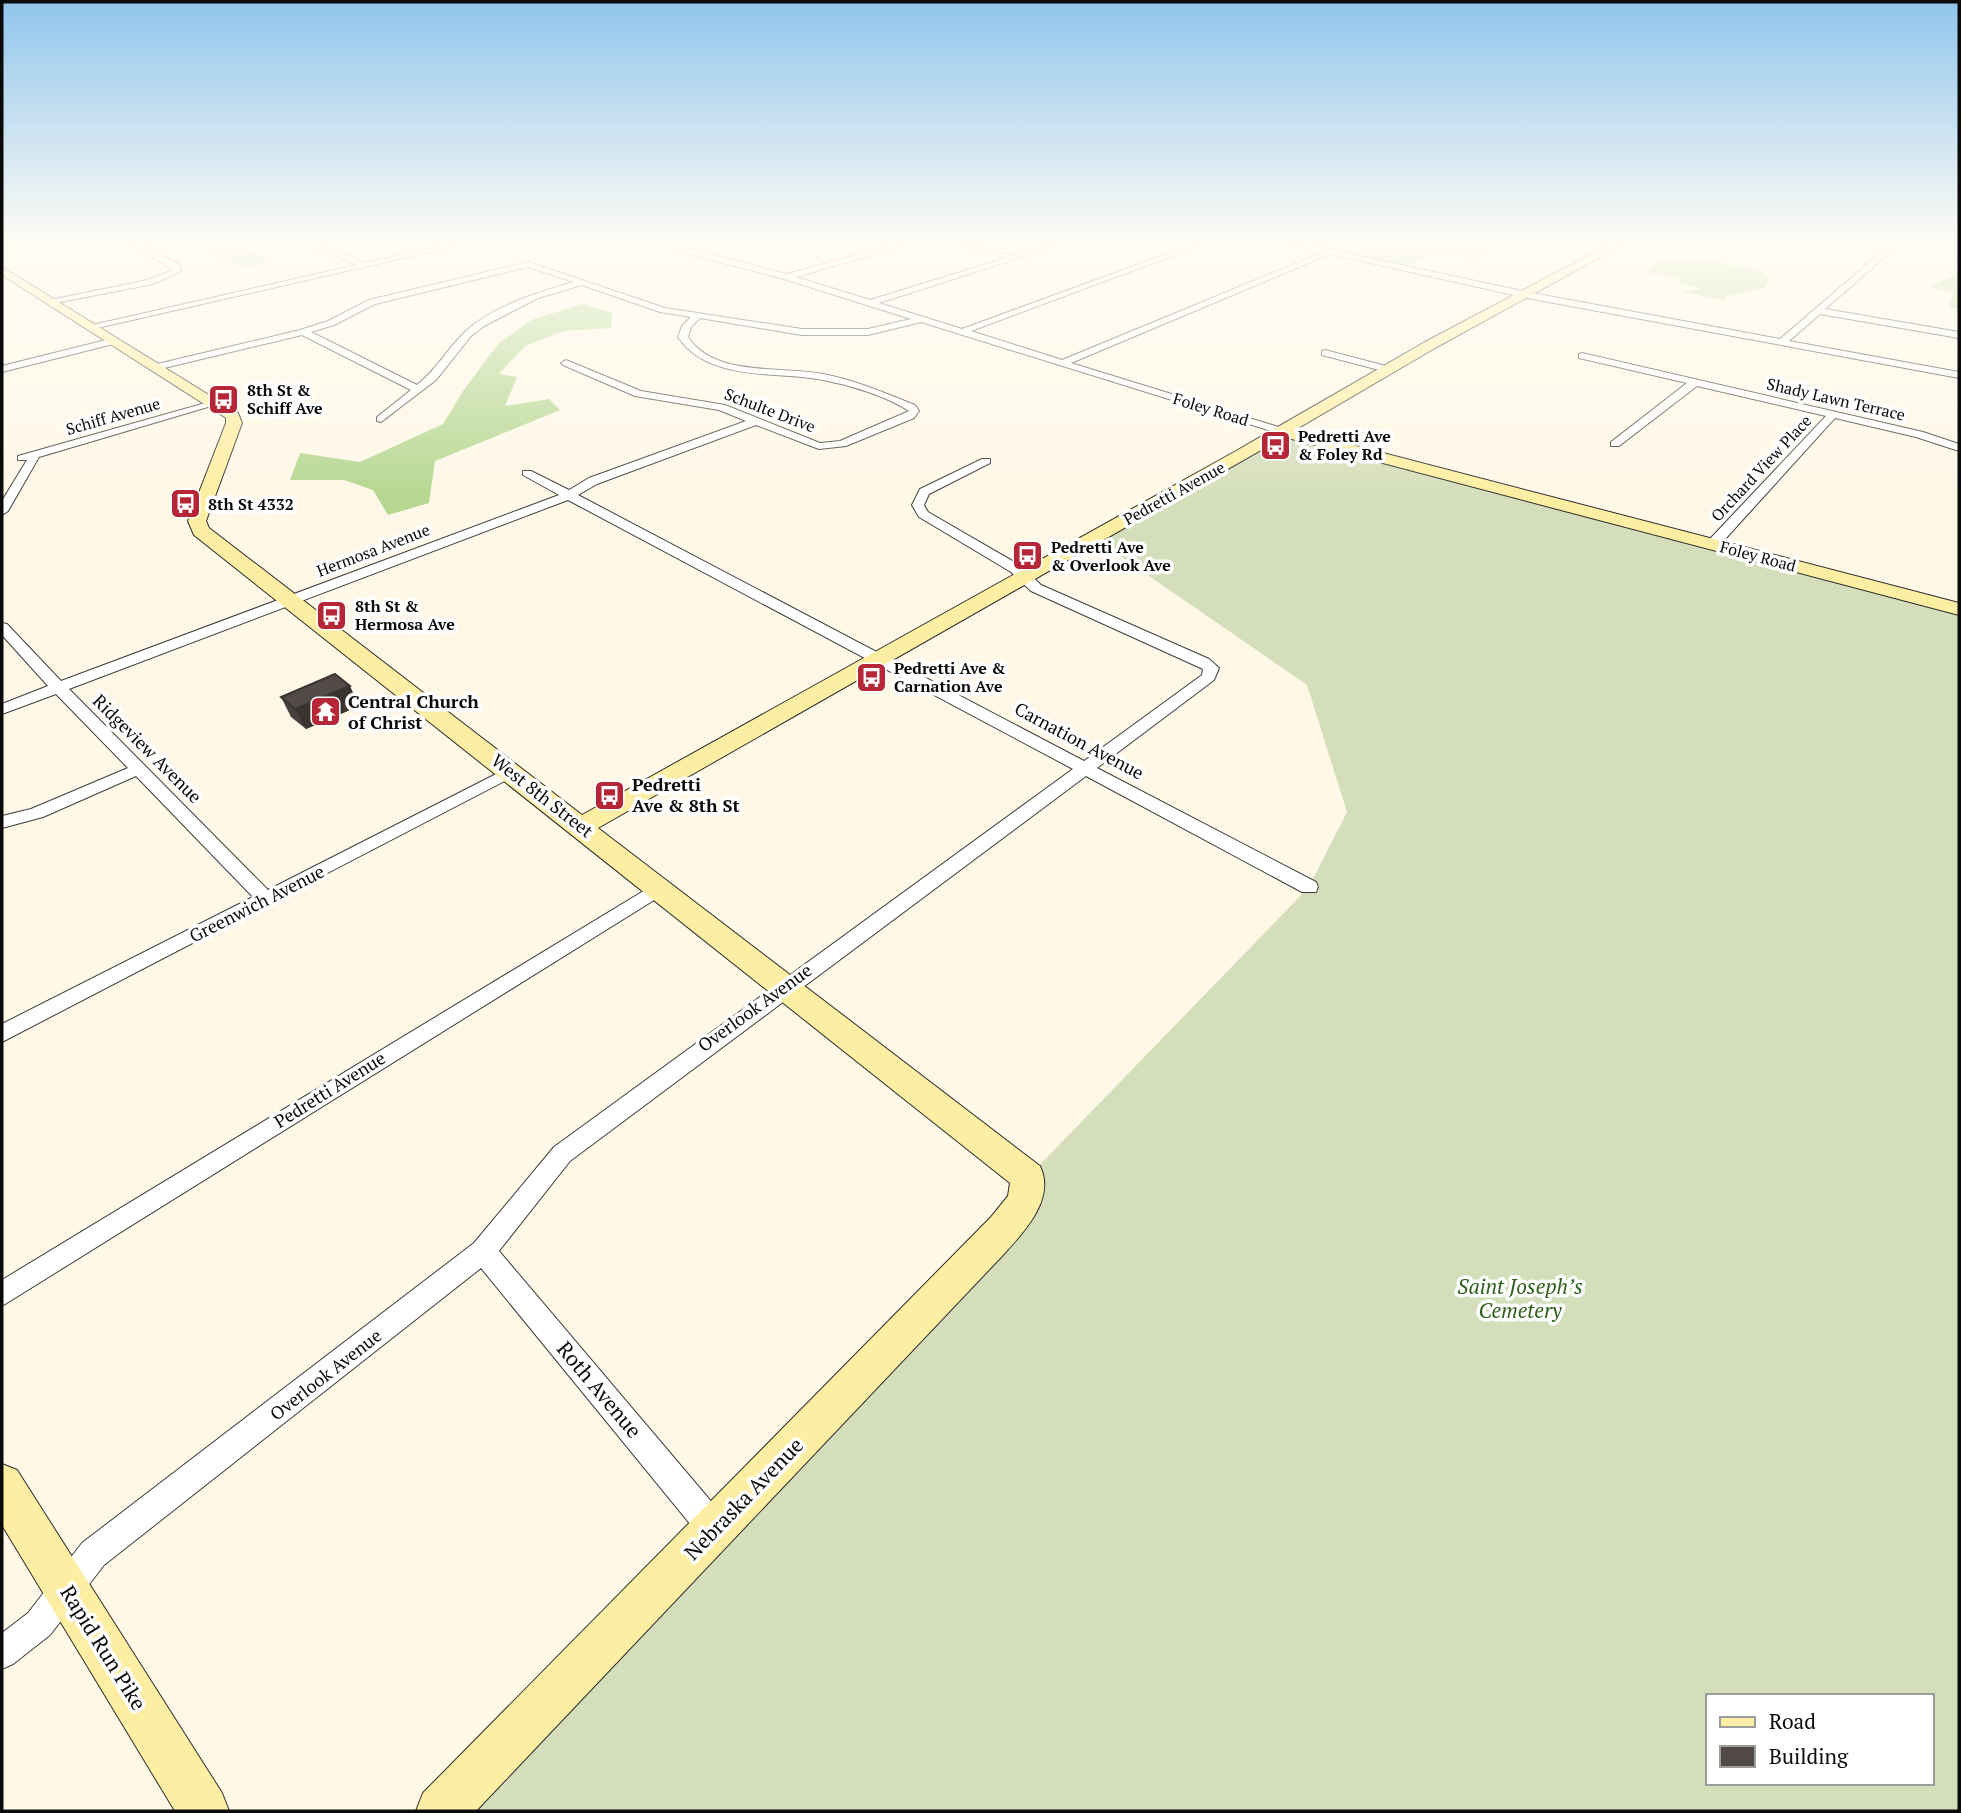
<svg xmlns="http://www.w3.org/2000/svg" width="1961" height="1813" viewBox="0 0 1961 1813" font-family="'PT Serif',serif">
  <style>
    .forest { fill: #b6d792 }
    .cemetery { fill: #d5debb; fill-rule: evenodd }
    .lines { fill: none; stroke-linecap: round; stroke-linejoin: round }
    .street-casing { stroke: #3d3d3d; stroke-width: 2 }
    .secondary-casing { stroke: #2c2c2c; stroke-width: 2 }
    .street { fill: #fff; fill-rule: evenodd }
    .secondary { fill: #feeea3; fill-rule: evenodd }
    .wall { fill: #47403d }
    .shaded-wall { fill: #393432 }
    .building { fill: #524a47; stroke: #393432; stroke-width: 2 }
    .labels { text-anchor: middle; stroke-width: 7; stroke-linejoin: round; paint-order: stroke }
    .far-poi-label { font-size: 16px; font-weight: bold; fill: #0a0a0a; stroke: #fff; text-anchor: start }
    .far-street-label { font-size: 16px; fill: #0a0a0a; stroke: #fff }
    .poi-label { font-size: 18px; font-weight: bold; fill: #0a0a0a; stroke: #fff; text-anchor: start }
    .street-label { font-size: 18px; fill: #0a0a0a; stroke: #fff }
    .near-park-label { font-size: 21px; font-style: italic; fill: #2f5f1d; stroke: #fff }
    .near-street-label { font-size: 21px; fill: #0a0a0a; stroke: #fff }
  </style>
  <rect width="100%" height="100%" fill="#fff8e7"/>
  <!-- forest -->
  <path class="forest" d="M190,243H238L268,261L244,269Z
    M1288,243H1498L1476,259L1448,253L1429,254L1409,265L1351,257Z
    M1691,258L1759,269L1769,279L1765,288L1728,295L1725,300L1682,292L1703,289L1681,284L1679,278L1645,272L1661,261L1688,263L1684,261Z
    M1959,273V309L1949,307L1954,293L1929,287Z
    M582,304L612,313L611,328L564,331L525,346L499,374L517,377L505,406L549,399L560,410L435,461L429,503L388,515L373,490L344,480H290L300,453L360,462L443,424L463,391L498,344L531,320Z"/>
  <!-- cemetery -->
  <path class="cemetery" d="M1281,431L1959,609V1811H441L715,1530L1028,1177L1309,887L1347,812L1307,685L1094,538ZM1707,1696H1931V1783H1707Z"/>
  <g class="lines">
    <defs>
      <path id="street" d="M128,243H138L179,264L181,271L153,284L50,304V300L148,280L173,270Z
        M305,243H316L365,263L455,243H469L93,329L88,326L356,265Z
        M667,243H677L695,250L787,274L900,243H912L796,277L870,300L1006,258L955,243C975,243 999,256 1016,255C1033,253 1047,243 1065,243L879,303L962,329L1196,243H1207L971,331L1062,360L1321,253L1284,243H1298L1527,292L1780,339L1892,243H1901L1825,309L1959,332V338L1820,314L1789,341L1959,372V378L1527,298L1330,254L1071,363L1285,429V433L1281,434L921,322L868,335H802L700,318L691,327L688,337C714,377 781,366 823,374C855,380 885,393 915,405L919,411L914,418L846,446L819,449L756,425L597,484L578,495L1084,761L1202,675L1203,669L1031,591L1011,572L919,517L912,505L920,489L982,459H990V463L929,494L924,505L928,512L1021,566L1041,585L1209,659L1219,668L1214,680L1097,768L1316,882L1318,887L1316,892H1302L1086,776L570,1161L499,1251L726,1519L730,1530L726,1541L715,1545L704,1541L481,1268L104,1565L50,1635L13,1664L2,1669V1633L28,1613L82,1543L474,1243L554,1147L1073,769L568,500L69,689L268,890L506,769H518L520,773L2,1042V1024L253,897L136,776L43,817L2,828V816L31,809L128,768L56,694L2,714V704L48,686L2,635V623L7,624L61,681L559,495L523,475V471H531L569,490L589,478L746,421L719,410L635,396L563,365L561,363L566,360L641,391L725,405L820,443L840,441L909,411C886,396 850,385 823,380C776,371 708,382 678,337L682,326L691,317L660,312L582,285L538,298L484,326L471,336L436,380L381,422L377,421V417L411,390L302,335L156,370L153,369V365L300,330L328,321L369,300L528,262L665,308L802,329H868L911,319L784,279L689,254ZM528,267L574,282C539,292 492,306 465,332C448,348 436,370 417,385L311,332L334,325L375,304Z
        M114,338L119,341L117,343L2,372V366Z
        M1325,350L1390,367L1392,369L1387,372L1322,355V351Z
        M1582,353L1923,432L1959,444V451L1916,437L1835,418L1718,547H1708V541L1826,416L1697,386L1619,446H1611V442L1687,383L1579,358V354Z
        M209,402L218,404L39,457L8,511L2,515V501L27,460H18V456Z
        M660,881L667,882L669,887L667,892L2,1306V1280Z"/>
      <path id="secondary" d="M1612,243H1626L1435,348L1295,430L1959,603V615L1284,437L598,828L1040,1166C1056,1199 1024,1232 1003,1255L476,1811H416L423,1793L991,1217L1008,1196L1010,1183L194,535L188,521L226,423V418L2,275V267L238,413L242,423L206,521L209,528L582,815L1236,451L1425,342Z
        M2,1464L17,1470L222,1793L229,1811H175L2,1525Z"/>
    </defs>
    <!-- street casing -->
    <use href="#street" class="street-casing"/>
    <!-- secondary casing -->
    <use href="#secondary" class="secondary-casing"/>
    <!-- street -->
    <use href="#street" class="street"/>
    <!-- secondary -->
    <use href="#secondary" class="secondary"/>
  </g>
  <!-- wall -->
  <path class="wall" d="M281,697L359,706L306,729L291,717Z"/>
  <!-- shaded-wall -->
  <path class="shaded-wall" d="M350,686L359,706L306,729L295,709Z"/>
  <!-- building -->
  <path class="building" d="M335,674L350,686L295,709L281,697Z"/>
  <!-- sky -->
  <linearGradient id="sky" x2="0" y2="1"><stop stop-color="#90c5ed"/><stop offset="0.49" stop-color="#fffcf4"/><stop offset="1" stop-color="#fffcf4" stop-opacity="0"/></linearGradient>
  <rect width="1961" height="497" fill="url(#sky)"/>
  <!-- icons -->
  <defs>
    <symbol id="bus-square" viewBox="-11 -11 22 22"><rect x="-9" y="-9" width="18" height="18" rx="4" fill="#b62636" stroke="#fff"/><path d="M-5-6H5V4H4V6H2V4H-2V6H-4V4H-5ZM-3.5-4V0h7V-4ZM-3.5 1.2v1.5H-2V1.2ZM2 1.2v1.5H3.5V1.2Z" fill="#fff"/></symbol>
    <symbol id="temple-square" viewBox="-11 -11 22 22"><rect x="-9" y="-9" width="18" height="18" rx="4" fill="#b62636" stroke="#fff"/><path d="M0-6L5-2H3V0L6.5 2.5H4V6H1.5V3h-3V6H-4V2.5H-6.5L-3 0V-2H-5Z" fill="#fff"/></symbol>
  </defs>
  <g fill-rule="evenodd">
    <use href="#bus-square" x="206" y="382" width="35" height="35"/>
    <use href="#bus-square" x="1258" y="428" width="35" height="35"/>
    <use href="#bus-square" x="168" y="486" width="35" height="35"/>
    <use href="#bus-square" x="1010" y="538" width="35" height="35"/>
    <use href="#bus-square" x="314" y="598" width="35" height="35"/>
    <use href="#bus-square" x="854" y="660" width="35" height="35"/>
    <use href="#temple-square" x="308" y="694" width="35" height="35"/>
    <use href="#bus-square" x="592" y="778" width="35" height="35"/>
  </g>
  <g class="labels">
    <!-- far-poi labels -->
    <g class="far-poi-label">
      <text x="247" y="396">8th St &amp;<tspan x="247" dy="18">Schiff Ave</tspan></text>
      <text x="1298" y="442">Pedretti Ave<tspan x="1298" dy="18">&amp; Foley Rd</tspan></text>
      <text x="208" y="510">8th St 4332</text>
      <text x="1051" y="553">Pedretti Ave<tspan x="1051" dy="18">&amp; Overlook Ave</tspan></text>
      <text x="355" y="612">8th St &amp;<tspan x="355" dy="18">Hermosa Ave</tspan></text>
      <text x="894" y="674">Pedretti Ave &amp;<tspan x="894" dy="18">Carnation Ave</tspan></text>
    </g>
    <!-- far-street labels -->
    <g class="far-street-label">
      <text transform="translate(1836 399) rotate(13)" y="6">Shady Lawn Terrace</text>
      <text transform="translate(1211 409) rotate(17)" y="6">Foley Road</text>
      <text transform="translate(770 410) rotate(21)" y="6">Schulte Drive</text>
      <text transform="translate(113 416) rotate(-16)" y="6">Schiff Avenue</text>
      <text transform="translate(1761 468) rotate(-47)" y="6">Orchard View Place</text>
      <text transform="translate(1174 493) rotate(-29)" y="6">Pedretti Avenue</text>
      <text transform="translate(373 550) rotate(-21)" y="6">Hermosa Avenue</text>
      <text transform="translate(1758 556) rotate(15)" y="6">Foley Road</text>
    </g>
    <!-- poi labels -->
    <g class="poi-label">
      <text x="348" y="708">Central Church<tspan x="348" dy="21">of Christ</tspan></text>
      <text x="632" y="791">Pedretti<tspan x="632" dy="21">Ave &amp; 8th St</tspan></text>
    </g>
    <!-- street labels -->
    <g class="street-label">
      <text transform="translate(1079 741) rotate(28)" y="6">Carnation Avenue</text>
      <text transform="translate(147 749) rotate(45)" y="6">Ridgeview Avenue</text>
      <text transform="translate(542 796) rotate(38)" y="6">West 8th Street</text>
      <text transform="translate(257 904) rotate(-27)" y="6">Greenwich Avenue</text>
      <text transform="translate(755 1008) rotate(-36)" y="6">Overlook Avenue</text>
      <text transform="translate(330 1090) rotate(-32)" y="6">Pedretti Avenue</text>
      <text transform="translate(326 1375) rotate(-38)" y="6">Overlook Avenue</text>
    </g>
    <!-- near-park labels -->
    <g class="near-park-label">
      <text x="1520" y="1294">Saint Joseph’s<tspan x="1520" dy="24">Cemetery</tspan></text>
    </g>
    <!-- near-street labels -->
    <g class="near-street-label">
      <text transform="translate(599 1390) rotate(50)" y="7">Roth Avenue</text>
      <text transform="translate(744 1499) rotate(-46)" y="7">Nebraska Avenue</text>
      <text transform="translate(103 1648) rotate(58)" y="7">Rapid Run Pike</text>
    </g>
  </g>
  <!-- border -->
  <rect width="1961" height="1813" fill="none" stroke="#0a0a0a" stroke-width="7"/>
  <!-- legend -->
  <rect x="1706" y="1694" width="228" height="91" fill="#ffffff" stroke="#9d9d9d" stroke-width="2"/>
  <rect x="1720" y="1717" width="35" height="10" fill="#feeea3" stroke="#9d9d9d" stroke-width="2"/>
  <text x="1769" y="1729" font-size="21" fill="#0a0a0a">Road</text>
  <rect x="1720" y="1746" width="35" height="21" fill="#524a47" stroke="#9d9d9d" stroke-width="2"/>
  <text x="1769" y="1764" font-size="21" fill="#0a0a0a">Building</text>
</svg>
